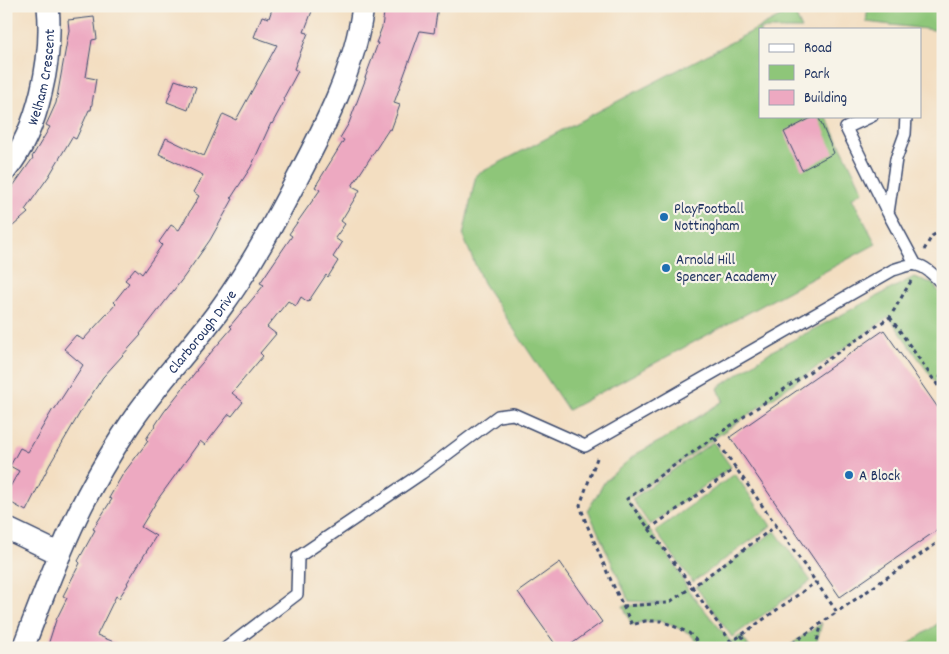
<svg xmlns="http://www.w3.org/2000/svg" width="949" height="654" viewBox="0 0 949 654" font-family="Dekko,sans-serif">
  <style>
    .green { fill: #8ec679; stroke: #547a6c }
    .building { fill: #eda9c1 }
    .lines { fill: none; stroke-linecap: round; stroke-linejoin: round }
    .service-casing { stroke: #3b496d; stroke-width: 14 }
    .minor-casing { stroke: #3b496d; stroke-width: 24 }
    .path { stroke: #3b496d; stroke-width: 3; stroke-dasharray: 4 4; stroke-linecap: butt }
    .service { stroke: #fff; stroke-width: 11 }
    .minor { stroke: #fff; stroke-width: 21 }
    .poi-dot { fill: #1f6fb2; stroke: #f7f3e8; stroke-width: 2 }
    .labels { text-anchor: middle; stroke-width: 4.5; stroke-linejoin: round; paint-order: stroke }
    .street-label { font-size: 15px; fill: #1b2f5e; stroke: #f7f3e8 }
    .poi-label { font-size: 15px; fill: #1b2f5e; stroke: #f7f3e8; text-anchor: start }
  </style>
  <rect width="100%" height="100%" fill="#f7f3e8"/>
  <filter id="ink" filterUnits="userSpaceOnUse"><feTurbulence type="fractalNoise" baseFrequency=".02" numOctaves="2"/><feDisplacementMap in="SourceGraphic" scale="10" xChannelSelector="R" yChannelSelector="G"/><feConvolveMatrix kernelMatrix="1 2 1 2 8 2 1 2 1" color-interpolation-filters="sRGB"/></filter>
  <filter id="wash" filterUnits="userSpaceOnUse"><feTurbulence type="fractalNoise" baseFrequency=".0096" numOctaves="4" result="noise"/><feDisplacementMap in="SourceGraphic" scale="20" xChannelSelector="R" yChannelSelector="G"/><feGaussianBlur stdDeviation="1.12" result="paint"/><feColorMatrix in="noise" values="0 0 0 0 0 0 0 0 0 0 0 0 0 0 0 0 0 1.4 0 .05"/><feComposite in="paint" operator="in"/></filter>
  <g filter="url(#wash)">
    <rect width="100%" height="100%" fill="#f3dec1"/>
    <!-- green -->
    <path class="green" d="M868,6H943V31L866,22Z
      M793,10L802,29H760V116H826L863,191L852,198L876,244L568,410L483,283L463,236L476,175Z
      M914,277L932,283L943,297V365L938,386L889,317L627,499L677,568L688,590L731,642L741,635L750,648H703L689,633L662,621H645L632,625L623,606L663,603L629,601L588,510L605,481L636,454L664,439L723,401L718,388L770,352Z
      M713,442L731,467L650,525L632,499Z
      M735,474L771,526L693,582L655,531Z
      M775,531L811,581L732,637L696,587Z
      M943,620V648H903Z
      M822,623L815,648H786Z"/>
    <g id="blocks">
      <!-- building -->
      <path class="building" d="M273,6H314L304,32L308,33L294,69L298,71L283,99L285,100L272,124L271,123L251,167L231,198L233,199L210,240L184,277L140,334L141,335L103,377L81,411L50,464L26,511L6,500V494L19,471L10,466L20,448L28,452L53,409L54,410L83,365L64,349L76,335L83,340L116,304L114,302L129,283L125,280L135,268L142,274L162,245L159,242L171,225L179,230L199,196L193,192L203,175L159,154L166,138L204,156L223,114L236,120L277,45L254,37L262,16L269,18Z
        M385,6H438L434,33L420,31L394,103L400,105L391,130L389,129L352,186L360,190L341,221L345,224L335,238L342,243L333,257L338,261L328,277L326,275L308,302L301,297L296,306L288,301L267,327L276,334L260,353L263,356L232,393L243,402L232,416L229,414L205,445L200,441L158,499L141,527L156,536L127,583L128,584L119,598L116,596L97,635L126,647V648H47L56,620L67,598L63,596L80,563L78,561L95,530L93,529L112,499L109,498L123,474L148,441L146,439L164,412L197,370H196L232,328L230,326L264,285L260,283L292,236L289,234L320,190L315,187L344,140L340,138L349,123L366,78H365L378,43H376L382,27Z
        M94,17L97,39L92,40L86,77L96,79L91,110H89L76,139L72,137L49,176L25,210L28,213L6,232V192L11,189L33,158L32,157L50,127L46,125L56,103L69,30L68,20Z
        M175,80L196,87L188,110L167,102Z
        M815,116H818L834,153L802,170L784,132Z
        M884,330L943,415V526L840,597L730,437Z
        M560,562L602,622L566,648H558L518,592Z"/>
    </g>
  </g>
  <g filter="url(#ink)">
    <use href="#blocks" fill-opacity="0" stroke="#3b496d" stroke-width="1"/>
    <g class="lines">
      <defs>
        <path id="service" d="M872,116L846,128L888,213L916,265
          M888,213L896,159L905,134L906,116
          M226,648L297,594L298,557L422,473L498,416L513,414L585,446L893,270C901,268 910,263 917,265C927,267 937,278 943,285"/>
        <g id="minor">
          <path id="s1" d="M6,170C39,129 53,58 48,6"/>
          <path d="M6,528L60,554"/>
          <path id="s2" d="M23,648C40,604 56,560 76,518C91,486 110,454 130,424C158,382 194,346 223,305C251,266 274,223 296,181C324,128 356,67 363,6"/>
        </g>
      </defs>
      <!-- service casing -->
      <use href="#service" class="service-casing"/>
      <!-- minor casing -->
      <use href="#minor" class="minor-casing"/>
      <!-- path -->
      <path class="path" d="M924,250L932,236L943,229
        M911,281L890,317L714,437L837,612L943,539
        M890,317L943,393
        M938,386L943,365
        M714,437L627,499L692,587L731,642
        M597,458L580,505L585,520L607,572L632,625L645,621H662L689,633L703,648
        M649,529L736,468
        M623,606L668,603L692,587L776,526
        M741,635L750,648
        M723,648L816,582
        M786,648L837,612
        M815,648L822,623"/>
      <!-- service -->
      <use href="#service" class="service"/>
      <!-- minor -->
      <use href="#minor" class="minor"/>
    </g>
  </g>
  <!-- markers -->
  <g class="poi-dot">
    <circle cx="664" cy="217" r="5"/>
    <circle cx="666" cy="268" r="5"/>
    <circle cx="849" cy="475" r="5"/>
  </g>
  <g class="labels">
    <!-- street labels -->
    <g class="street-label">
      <text dy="5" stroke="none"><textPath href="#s1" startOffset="101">Welham Crescent</textPath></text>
      <text dy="5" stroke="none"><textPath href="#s2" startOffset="366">Clarborough Drive</textPath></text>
    </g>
    <!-- poi labels -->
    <g class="poi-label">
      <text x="674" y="213">PlayFootball<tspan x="674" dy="17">Nottingham</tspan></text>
      <text x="676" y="264">Arnold Hill<tspan x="676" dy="17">Spencer Academy</tspan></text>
      <text x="859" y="480">A Block</text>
    </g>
  </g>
  <!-- margin -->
  <rect width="949" height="654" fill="none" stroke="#f7f3e8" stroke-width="25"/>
  <!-- legend -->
  <rect x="759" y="28" width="162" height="90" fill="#f7f3e8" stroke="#9fa5b1"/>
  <rect x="769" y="44" width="25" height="8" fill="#ffffff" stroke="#9fa5b1"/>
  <text x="804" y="52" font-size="15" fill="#1b2f5e">Road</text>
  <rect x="769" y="65" width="25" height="15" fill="#8ec679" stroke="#9fa5b1"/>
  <text x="804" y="78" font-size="15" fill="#1b2f5e">Park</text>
  <rect x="769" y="90" width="25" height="15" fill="#eda9c1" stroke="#9fa5b1"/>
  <text x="804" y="102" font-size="15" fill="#1b2f5e">Building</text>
</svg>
